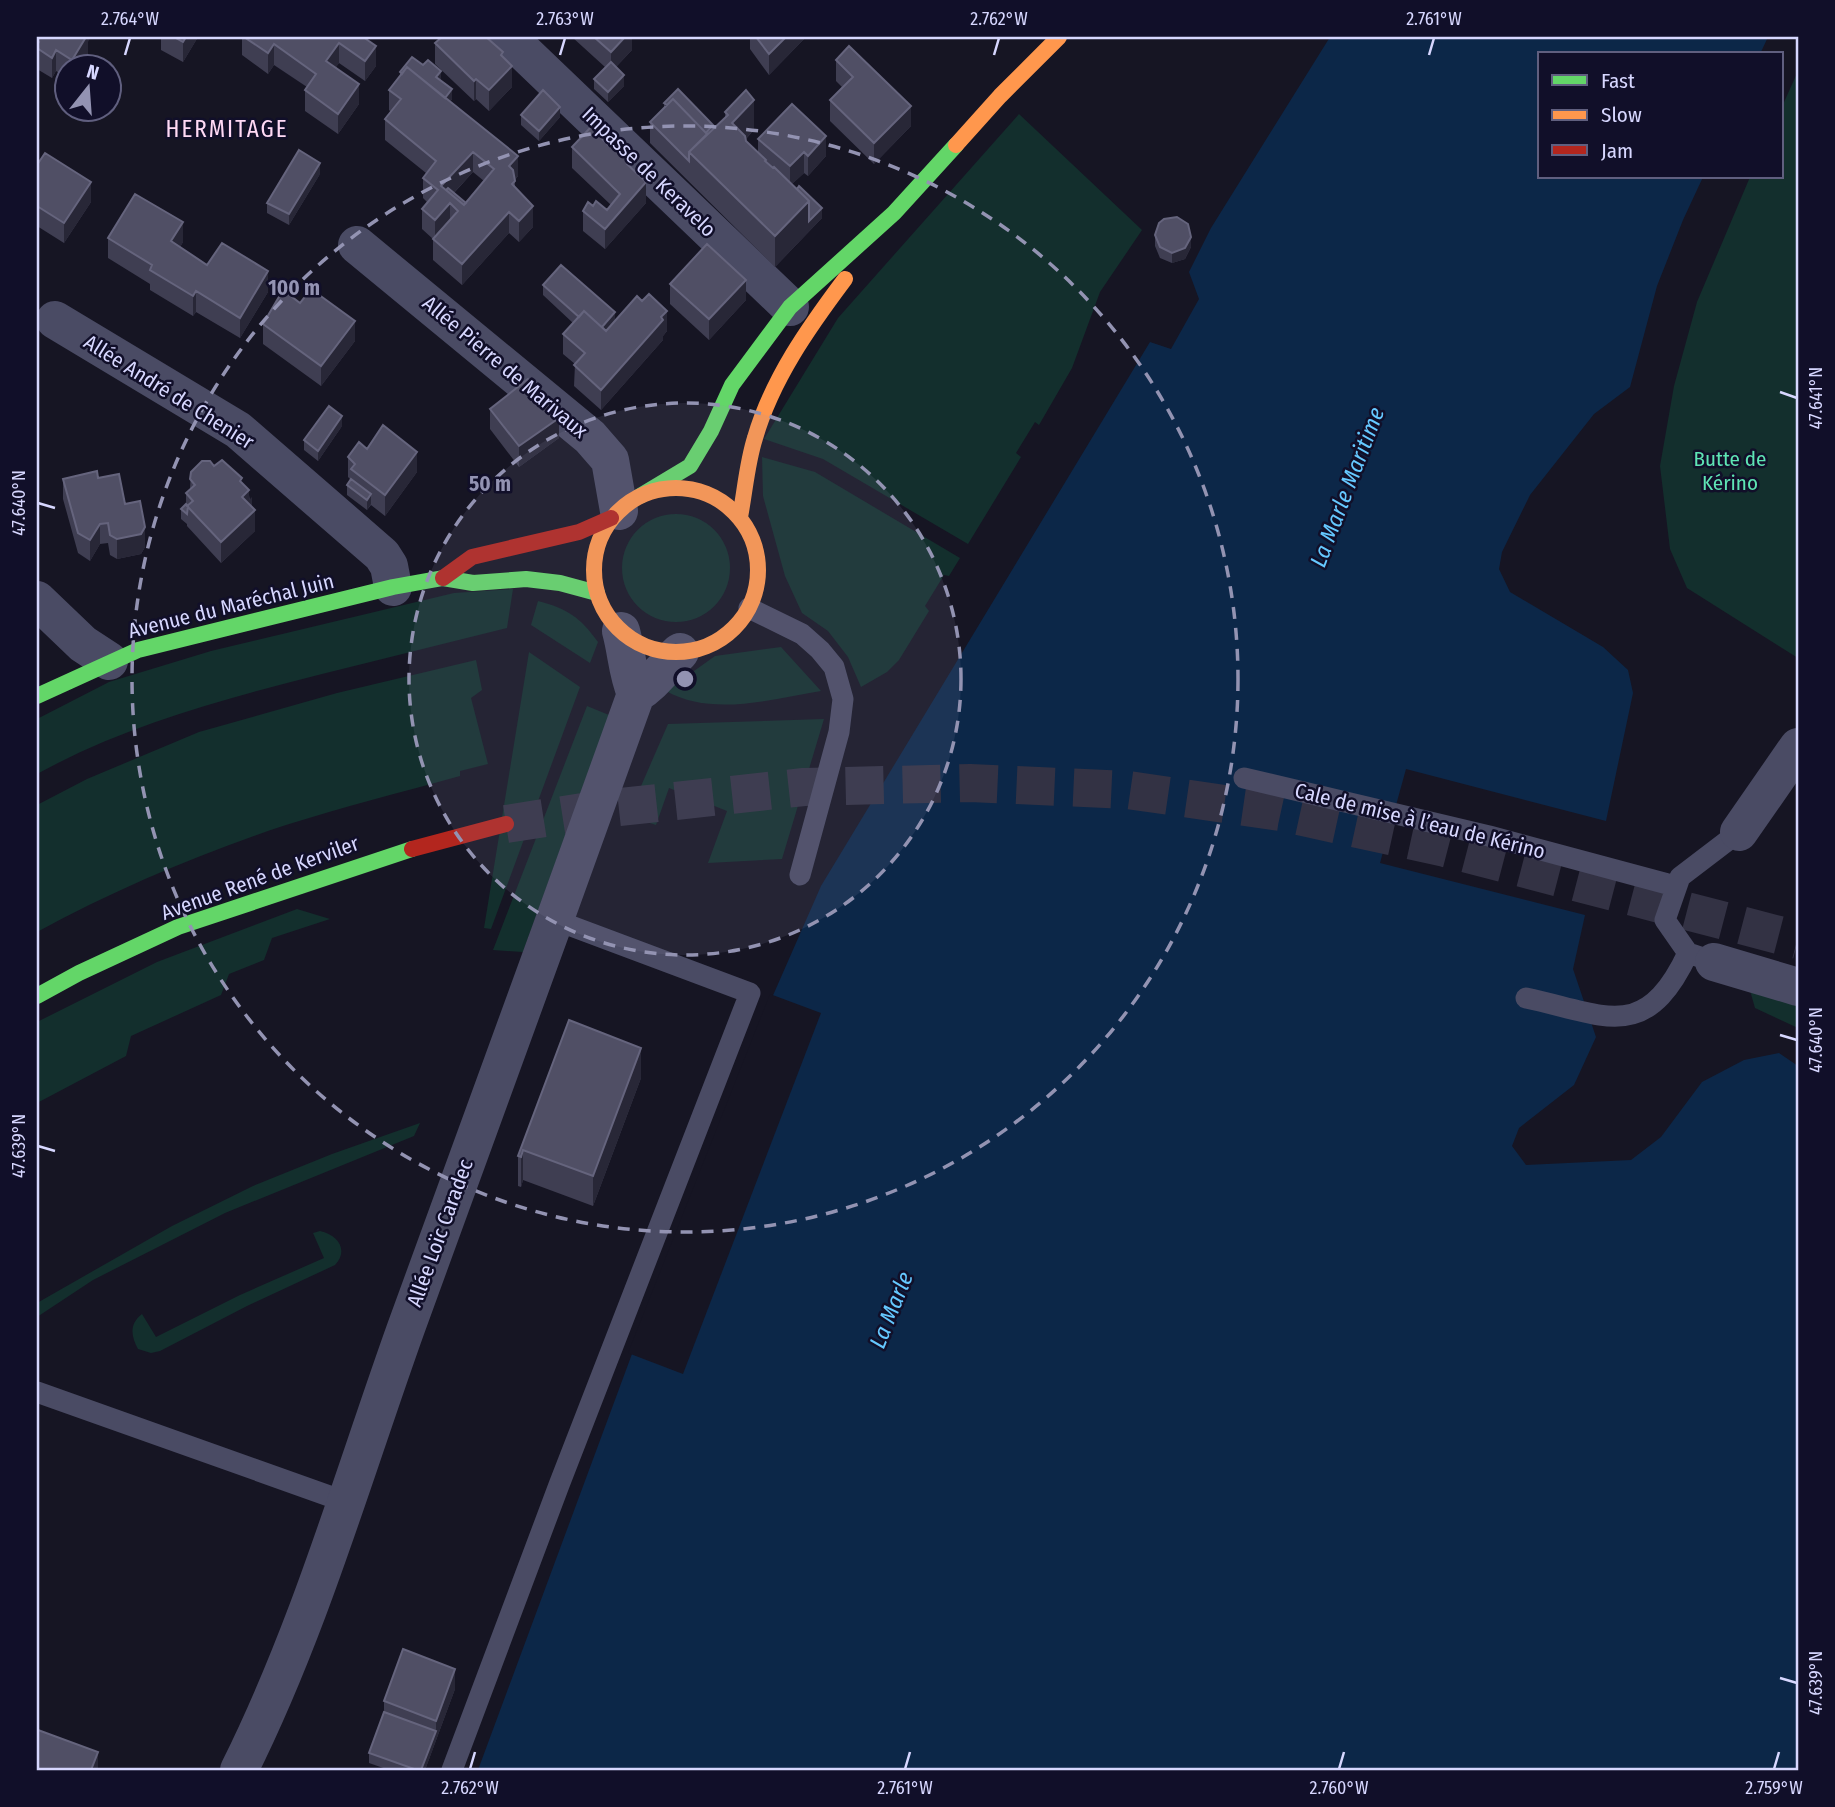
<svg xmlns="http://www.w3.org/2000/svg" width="1835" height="1807" viewBox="0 0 1835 1807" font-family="'Fira Sans Condensed',sans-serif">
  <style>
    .green { fill: #132f2d }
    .water { fill: #0c2748 }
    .pier { fill: #161523 }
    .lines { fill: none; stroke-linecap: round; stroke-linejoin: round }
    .secondary-tunnel { stroke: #333244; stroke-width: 38; stroke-dasharray: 38 19; stroke-linecap: butt }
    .lane { stroke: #4a4b64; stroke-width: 21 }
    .street { stroke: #4a4b64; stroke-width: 38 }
    .fast { stroke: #63d668; stroke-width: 16 }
    .slow { stroke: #ff974d; stroke-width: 16 }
    .jam { stroke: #b3261e; stroke-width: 16 }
    .wall { fill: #3f3e52; fill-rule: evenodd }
    .shaded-wall { fill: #282737 }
    .building { fill: #504f65; stroke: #65647d; stroke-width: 2; fill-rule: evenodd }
    .ticks { fill: none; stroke: #d7d7ff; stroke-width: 2.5 }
    .ring { fill: none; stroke: #9393b2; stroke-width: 3.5; stroke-dasharray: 12 9 }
    .labels { text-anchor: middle; stroke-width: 5; stroke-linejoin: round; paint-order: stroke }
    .street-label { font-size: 21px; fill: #d7d7ff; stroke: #110f29 }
    .park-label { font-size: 21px; fill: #5ee4b4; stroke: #110f29 }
    .neighbourhood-label { font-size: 23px; letter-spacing: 2px; fill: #ffd9f5; stroke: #110f29 }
    .water-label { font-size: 23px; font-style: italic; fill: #65c8ff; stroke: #110f29 }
    .centre { fill: #9393b2; stroke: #110f29; stroke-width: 3.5 }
    .ring-label { font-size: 21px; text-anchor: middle; font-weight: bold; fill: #9393b2; stroke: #110f29; stroke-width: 5; stroke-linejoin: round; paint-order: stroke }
    .neatline { fill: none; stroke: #d7d7ff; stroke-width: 2.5 }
    .ticks-label { font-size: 18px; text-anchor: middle; fill: #d7d7ff }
  </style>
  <rect width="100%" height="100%" fill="#161523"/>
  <!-- green -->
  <path class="green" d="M1798,71V658L1687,588L1670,549L1660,466L1674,386L1697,302L1750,177H1781V109Z
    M1019,114L1142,230L1100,292L1072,368L1039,425L1035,422L1016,453L1021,457L968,544L823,459L764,439L838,318Z
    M762,457L815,472L960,558L949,576L944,575L925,606L929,611L899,660L887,672L861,687L848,657L828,631L802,613L785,576L763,496Z
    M622 568a54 54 0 1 1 108 0a54 54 0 1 1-108 0Z
    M513,589L507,628C445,643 384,659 322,674C224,699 126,725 37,774V719L109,682L211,651L454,593Z
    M538,601C568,609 580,617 598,642L590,663L531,625Z
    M781,647L821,691C772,699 712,717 666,691L715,656Z
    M529,652L580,687L491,929L484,928Z
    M476,660L482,690L471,698L488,764L460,771V776C402,792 343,807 286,825C201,853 116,889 37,932V805L87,779L199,732L337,693Z
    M587,706L609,715L523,952L493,950Z
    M824,719L782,859L708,863L727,811L669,788L656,825L628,816L668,724Z
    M297,909L330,919L272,938L264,960L229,974L221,995L131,1036L126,1056L37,1103V1022L157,962Z
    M1749,987L1798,1000V1028L1755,1008Z
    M420,1123L414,1136L225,1213L93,1280L37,1317V1303L172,1226L253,1186L332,1154Z
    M320,1231C338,1235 349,1250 335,1265L247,1306L160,1351L151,1353L138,1349C131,1336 129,1324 142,1314L156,1337L240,1295L324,1258L313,1233Z"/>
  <!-- water -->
  <path class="water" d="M1330,37H1768L1760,54H1539V177H1703L1683,220L1657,286L1630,387L1594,414L1530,495L1502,552L1499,569L1510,592L1603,647L1628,670L1633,693L1606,821L1406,769L1380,863L1585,915L1573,969L1596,1037L1574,1085L1519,1128L1512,1146L1526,1165L1631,1160L1661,1137L1702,1082L1744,1060L1779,1053L1798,1066V1770H478L659,1281L771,1000L821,886L1150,342L1171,349L1199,299L1189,272L1211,228Z"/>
  <!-- pier -->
  <path class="pier" d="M770,994L821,1013L683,1374L628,1353Z"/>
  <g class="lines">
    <!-- secondary-tunnel -->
    <path class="secondary-tunnel" d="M506,824L602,809L804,787L970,783L1128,790L1280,812L1445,848L1798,940"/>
    <!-- lane -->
    <path class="lane" d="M749,608L802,634L820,650L834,667L843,699L839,732L800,875
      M1244,778L1489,836L1675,886
      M1700,957L1688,953L1665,920L1680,877L1739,832
      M1526,998C1606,1015 1645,1044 1688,953
      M37,1392L346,1502
      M452,1770L559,1485L750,993L555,920"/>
    <!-- street -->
    <path class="street" d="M508,37L790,307
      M357,245L590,437L610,460L619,511
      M55,320L238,430L382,555L389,566L393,587
      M37,600L83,644L109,661
      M621,631C627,653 627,673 636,694
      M1739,832L1798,747
      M1714,962L1798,987
      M239,1770C309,1630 353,1476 406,1328C482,1116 561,906 636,694C653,684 665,666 680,652"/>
    <!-- fast -->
    <path class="fast" d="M640,496L690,466L711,431L732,385L790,307L894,213L956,145
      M37,696L138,650L393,587L443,578L473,583L526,579L560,583L597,593
      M37,996L79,973L178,927L412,849"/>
    <!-- slow -->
    <path class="slow" d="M956,145L1000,96L1059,37
      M594 570a82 82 0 1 1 164 0a82 82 0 1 1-164 0Z
      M740,517C745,491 747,463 755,438C772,379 809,327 845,279"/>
    <!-- jam -->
    <path class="jam" d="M443,578L472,557L579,532L611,518
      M412,849L506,824"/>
  </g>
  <!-- wall -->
  <path class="wall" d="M37,37L88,42V53L80,66H66V77L56,71L52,78L37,69Z
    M161,37H198L183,62L161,50Z
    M242,37H363L376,66L365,81L339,63L336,67L359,104L338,134L305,111V90L307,87L274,65L268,74L242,55Z
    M572,37H632V50L616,67L624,86L608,102L594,89V79L605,67Z
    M750,37H806L769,75L750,49Z
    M435,43L503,57L512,87L489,111L476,99L474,101L435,64Z
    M836,60L911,126L874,164L830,121V100L842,87L836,81Z
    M400,72L452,99L450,102L518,176L515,180V187L533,227L519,242L509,233L462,285L433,260V239L422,229V209L427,202L423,198V178L426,173L385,140V119L391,112L389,110V90L400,76ZM473,172L484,181L466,203L454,193Z
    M664,103L713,129L725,118V112L754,130L746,139V141L758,153V139L826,156L808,176L804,173L792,184L822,218L775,267L650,143V122L664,108Z
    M521,115L560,117L539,141L521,125Z
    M572,147L629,166L646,203L605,249L583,231V211L593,206L607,210L611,205L572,168Z
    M37,165L91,202L64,243L37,226Z
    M320,174L289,225L267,213V203Z
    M1155,235L1191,247L1185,259L1172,263L1160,258L1155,246Z
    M108,238L183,242L180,247L207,265L268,292L240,338L196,312L193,316L150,290V284L108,258Z
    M670,284L746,300L709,340L670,304Z
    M543,285L615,321L667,331L663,336V340L601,410L574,386L575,364L563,354V334L573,323L543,295Z
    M300,303L355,341L321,386L263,344V324Z
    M490,409L559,438L519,467L490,429Z
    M342,426L318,461L304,450V440Z
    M368,448L417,472L385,516L371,505L367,510L347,495V485L351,480L348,477V457Z
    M214,466L242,484L249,495L255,531L221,563L187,526V524L181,519V509L186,504V493L190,489L191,472Z
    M63,479L125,504L145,547L141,554L117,559L110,555L108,543L100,544L90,561L78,553L63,499Z
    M569,1020L641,1078L593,1206L523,1180L521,1187L518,1186V1156Z
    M455,1689L425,1770H389L369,1763V1753L384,1712V1701Z"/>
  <!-- shaded-wall -->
  <path class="shaded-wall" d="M83,37H91L88,42V53L80,66H72V60Z
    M186,37H198L183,62V42Z
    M625,37H632V50L611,72V52Z
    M786,37H806L769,75V54Z
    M339,43V63L326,81V61Z
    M274,44V65L268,74V53Z
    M376,46V66L365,81V61Z
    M56,50V71L52,78V58Z
    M512,66V87L489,111V90Z
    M441,71V81L436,77Z
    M624,75V86L608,102V92Z
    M476,79V99L474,101V81Z
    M359,84V104L338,134V114Z
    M452,89V99L441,115V105Z
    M754,100V130L732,153V123Z
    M911,106V126L874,164V143Z
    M560,107V117L539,141V131Z
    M826,136V156L808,176V156Z
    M473,152V172L446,201L441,186Z
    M804,152V173L790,186V166Z
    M518,156V176L509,186V166Z
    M320,163V174L289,225V214Z
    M91,182V202L64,243V223Z
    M646,182V203L605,249V229Z
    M809,201L822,208V218L775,267V236Z
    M450,203V224L435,240V220Z
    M533,206V227L519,242V221Z
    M509,212V233L462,285V264Z
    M183,222V242L171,262V241Z
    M1191,237V247L1185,259L1172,263V253Z
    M268,271V292L240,338V318Z
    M746,280V300L709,340V319Z
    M196,291V312L193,316V296Z
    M667,311V331L663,336V340L601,410V390Z
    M615,312V322L602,337V327Z
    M355,321V341L321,386V366Z
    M342,416V426L318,461V451Z
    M559,418V438L519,467V446Z
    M417,452V472L385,516V495Z
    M249,490V500L252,497V508L242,497Z
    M371,494V504L367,510V500Z
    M255,510V531L221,563V542Z
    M100,524V544L90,561V540Z
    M145,527V547L141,554L117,559V539Z
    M641,1048V1078L593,1206V1176Z
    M523,1150V1180L521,1187V1157Z
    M455,1669V1689L425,1770H421L436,1731V1721Z
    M98,1752V1770H91Z"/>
  <!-- building -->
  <path class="building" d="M37,37H86L72,60L56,50L52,58L37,48V45L39,42L37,40Z
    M174,37H186L183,42Z
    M244,37H363L376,46L365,61L339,43L326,61L359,84L338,114L305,90L316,74L274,44L268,53Z
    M442,37H486L503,52L501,55L512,66L489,90L476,79L474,81L435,43Z
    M594,37H625L611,52Z
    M756,37H786L769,54Z
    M849,46L911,106L874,143L830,100L853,77L836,60Z
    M412,57L423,65L428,60L441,71L436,77L452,89L445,98L407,67L402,74L400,72Z
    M611,62L624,75L608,92L594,79Z
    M407,67L518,156L509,166L513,170L515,181L512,184L533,206L519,221L509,212L462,264L433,239L458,211L450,203L435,220L422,209L438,190L423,178L436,161L385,119L401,99L389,90ZM473,152L494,169L464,205L441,186Z
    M678,89L713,125L706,133L673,99L667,105L664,103Z
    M543,90L560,107L539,131L521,115Z
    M746,90L754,100L732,123L745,136L746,141L766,160L765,161L773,168L774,167L809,201L775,236L689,152L728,115L725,112Z
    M673,99L707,134L689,152V161L650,122Z
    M792,104L826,136L808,156L804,152L790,166L758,139Z
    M591,127L609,146L612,145L629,162L627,164L646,182L605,229L583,211L588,202L593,206L596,201L607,210L620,194L572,147Z
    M299,150L320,163L289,214L267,203Z
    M45,153L91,182L64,223L37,206V165Z
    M799,186L822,208L809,221V201L797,189Z
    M448,188L466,203L464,205L446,190Z
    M135,194L183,222L171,241L207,265L222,243L268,271L240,318L196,291L193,296L150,270L152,265L108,238Z
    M1177,217L1188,224L1191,237L1185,248L1172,253L1160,247L1155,235L1159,223L1164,219Z
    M707,244L746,280L709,319L670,284Z
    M561,265L615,312L602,327L606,331L584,311L579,317L543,285Z
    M311,289L355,321L321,366L263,324L283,290L300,303Z
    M649,294L667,311L661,317L663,320L601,390L574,365L585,353L563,334L584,311L606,331L637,296L642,301Z
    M528,379L559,418L519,446L490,409Z
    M329,406L342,416L318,451L304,440Z
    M383,425L417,452L385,495L351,469L355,464L348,457L359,442L367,449Z
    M222,460L242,478L240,481L249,490L242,497L255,510L221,542L187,506L193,501L186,493L195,485L190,479L191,472L202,461H210L214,466Z
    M97,471L98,478L119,474L125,504L140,501L145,527L141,534L117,539L110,535L108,523L100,524L90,540L78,533L63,479Z
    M351,479L371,494L367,500L347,485Z
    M186,504L188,506L187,514L181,509Z
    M569,1020L641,1048L593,1176L523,1150L521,1157L518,1156Z
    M403,1649L455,1669L436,1721L384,1701Z
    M384,1712L436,1731L421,1770H417L369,1753Z
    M38,1730L98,1752L91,1770H37V1735Z"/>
  <!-- ticks -->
  <path class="ticks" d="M125,55L130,38M560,55L565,38M994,55L999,38M1429,55L1434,38M1780,392L1797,398M38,503L55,508M1780,1035L1797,1040M38,1146L55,1151M1780,1678L1797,1683M470,1769L475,1752M905,1769L910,1752M1339,1769L1344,1752M1774,1769L1779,1752"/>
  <!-- distance rings -->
  <circle cx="685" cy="679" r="276" fill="#9393b2" fill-opacity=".12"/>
  <g class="ring">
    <circle cx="685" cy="679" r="276"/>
    <circle cx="685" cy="679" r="553"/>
  </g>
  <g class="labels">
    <!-- street labels -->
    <g class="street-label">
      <text transform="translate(649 172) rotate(44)" y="7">Impasse de Keravelo</text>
      <text transform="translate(505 367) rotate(40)" y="7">Allée Pierre de Marivaux</text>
      <text transform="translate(169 392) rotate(32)" y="7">Allée André de Chenier</text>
      <text transform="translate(231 606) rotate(-14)" y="7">Avenue du Maréchal Juin</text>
      <text transform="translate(1420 821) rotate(14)" y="7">Cale de mise à l’eau de Kérino</text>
      <text transform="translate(260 878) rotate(-20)" y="7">Avenue René de Kerviler</text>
      <text transform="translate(440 1233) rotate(-70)" y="7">Allée Loïc Caradec</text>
    </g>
    <!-- park labels -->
    <g class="park-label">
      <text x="1730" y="466">Butte de<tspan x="1730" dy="24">Kérino</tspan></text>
    </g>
    <!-- neighbourhood labels -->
    <g class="neighbourhood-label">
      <text x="227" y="137">HERMITAGE</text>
    </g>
    <!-- water labels -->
    <g class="water-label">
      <text transform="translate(1347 487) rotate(-69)" y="8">La Marle Maritime</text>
      <text transform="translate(891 1310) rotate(-68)" y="8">La Marle</text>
    </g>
  </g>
  <circle cx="685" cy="679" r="10" class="centre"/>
  <g class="ring-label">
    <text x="294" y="295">100 m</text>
    <text x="490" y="491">50 m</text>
  </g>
  <!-- border -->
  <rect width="1835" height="1807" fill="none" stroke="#110f29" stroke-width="77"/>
  <!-- legend -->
  <rect x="1538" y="52" width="245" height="126" fill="#110f29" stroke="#605f7f" stroke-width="2"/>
  <rect x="1552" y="75" width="35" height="10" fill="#63d668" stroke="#605f7f" stroke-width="2"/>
  <text x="1601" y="88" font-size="21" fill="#d7d7ff">Fast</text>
  <rect x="1552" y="110" width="35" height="10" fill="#ff974d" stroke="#605f7f" stroke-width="2"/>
  <text x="1601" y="122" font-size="21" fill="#d7d7ff">Slow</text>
  <rect x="1552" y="145" width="35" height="10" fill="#b3261e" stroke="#605f7f" stroke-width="2"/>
  <text x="1601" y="158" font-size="21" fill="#d7d7ff">Jam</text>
  <!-- north arrow -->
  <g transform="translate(88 88) rotate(17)"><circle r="33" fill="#110f29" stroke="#605f7f" stroke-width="2"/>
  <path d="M0-5L12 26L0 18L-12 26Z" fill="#9393b2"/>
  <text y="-10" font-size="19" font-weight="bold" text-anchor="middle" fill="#d7d7ff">N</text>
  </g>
  <rect x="38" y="38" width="1759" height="1731" class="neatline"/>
  <g class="ticks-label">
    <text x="130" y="25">2.764°W</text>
    <text x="565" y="25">2.763°W</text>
    <text x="999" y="25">2.762°W</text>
    <text x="1434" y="25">2.761°W</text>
    <text transform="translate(1816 398) rotate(-90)" y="6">47.641°N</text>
    <text transform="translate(19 503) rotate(-90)" y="6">47.640°N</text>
    <text transform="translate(1816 1040) rotate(-90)" y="6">47.640°N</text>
    <text transform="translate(19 1146) rotate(-90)" y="6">47.639°N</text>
    <text transform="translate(1816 1683) rotate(-90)" y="6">47.639°N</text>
    <text x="470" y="1794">2.762°W</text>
    <text x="905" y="1794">2.761°W</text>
    <text x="1339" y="1794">2.760°W</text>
    <text x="1774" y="1794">2.759°W</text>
  </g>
</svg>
